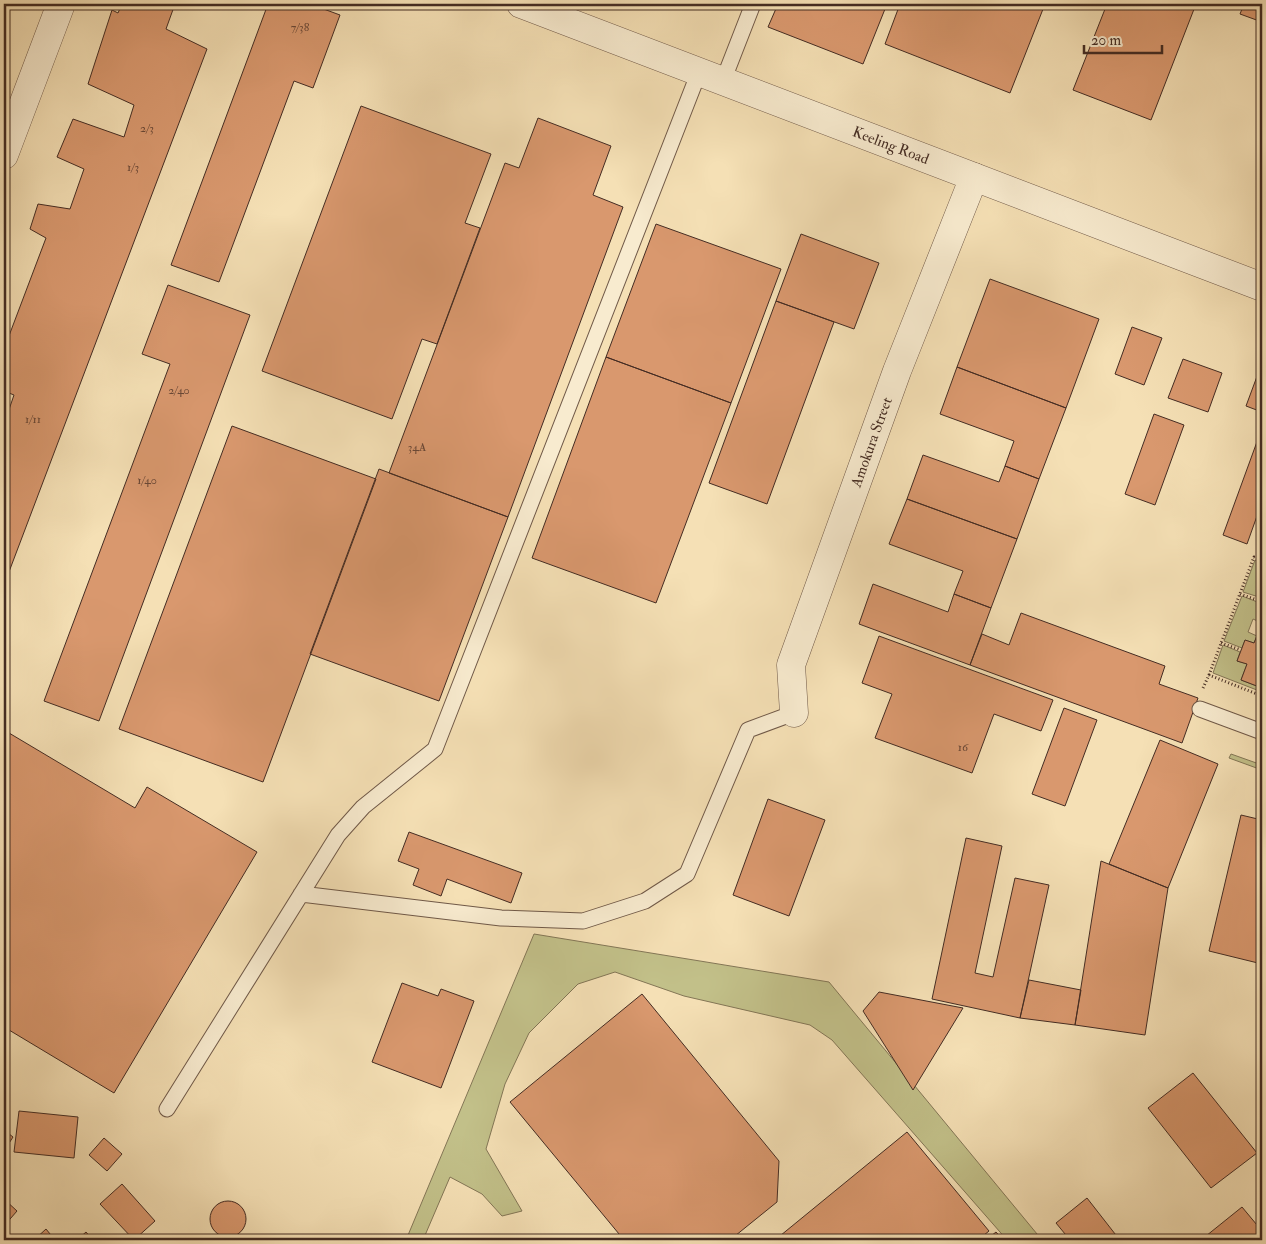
<svg xmlns="http://www.w3.org/2000/svg" width="1266" height="1244" viewBox="0 0 1266 1244" font-family="'IM FELL Double Pica',serif">
  <style>
    .green { fill: #c2c089; stroke: #837656 }
    .building { fill: #d9986e; stroke: #442c23 }
    .lines { fill: none; stroke-linecap: round; stroke-linejoin: round }
    .lane-casing { stroke: #705948; stroke-width: 17 }
    .street-casing { stroke: #705948; stroke-width: 29 }
    .path { stroke: #442c23; stroke-width: 3; stroke-dasharray: 1 2.5; stroke-linecap: butt }
    .lane { stroke: #f8ebcf; stroke-width: 15 }
    .street { stroke: #f8ebcf; stroke-width: 28 }
    .labels { text-anchor: middle; stroke-width: 4; stroke-linejoin: round; paint-order: stroke }
    .number-label { font-size: 12px; fill: #694736 }
    .street-label { font-size: 15px; fill: #442c23; stroke: #f8ebcf }
  </style>
  <rect width="100%" height="100%" fill="#f5e0b5"/>
  <filter id="stains"><feTurbulence type="fractalNoise" baseFrequency=".004" numOctaves="4"/><feColorMatrix values="0 0 0 0 .2 0 0 0 0 .09 0 0 0 0 .02 0 0 0 .5 -.17"/></filter>
  <radialGradient id="worn" r=".72"><stop offset=".6" stop-color="#630" stop-opacity="0"/><stop offset="1" stop-color="#630" stop-opacity=".3"/></radialGradient>
  <!-- green -->
  <path class="green" d="M1255,560L1262,563V598L1243,592Z
    M1242,596L1260,603L1258,609L1262,611V623L1253,619L1248,632L1257,636L1254,643L1245,640L1242,648L1224,641Z
    M1223,645L1240,652L1237,661L1247,664L1241,680L1262,688V692L1213,673Z
    M1231,754L1262,765V770L1229,758Z
    M534,934L829,982L1042,1240H1007L832,1040L810,1025L684,996L615,972L578,984L529,1033L505,1084L486,1149L522,1211L502,1216L482,1194L450,1177L423,1240H406Z"/>
  <!-- building -->
  <path class="building" d="M122,4H175L166,29L207,49L4,585V424L14,395L4,391V349L46,238L30,229L38,204L70,209L84,169L57,157L73,119L124,137L134,105L88,84L112,10L118,13Z
    M268,4H310L340,15L313,88L294,81L219,282L171,265Z
    M778,4H887L863,64L768,27Z
    M900,4H1045L1010,93L885,44Z
    M1107,4H1196L1151,120L1073,90Z
    M1244,4H1262V22L1240,14Z
    M361,106L491,154L465,223L480,228L437,344L422,339L392,419L262,371Z
    M538,118L611,146L593,195L623,207L508,517L389,473L505,163L519,168Z
    M656,224L781,269L731,403L606,357Z
    M801,234L879,263L854,329L776,301Z
    M990,279L1099,319L1066,408L957,367Z
    M168,285L250,315L99,721L44,701L170,364L142,354Z
    M776,301L834,322L767,504L709,483Z
    M1132,327L1162,338L1144,385L1115,374Z
    M606,357L731,403L656,603L532,558Z
    M1183,359L1222,373L1208,412L1168,398Z
    M957,367L1066,408L1039,479L1005,466L1014,441L940,414Z
    M1259,371L1262,373V412L1246,406Z
    M1154,414L1184,425L1155,505L1125,494Z
    M232,426L376,479L263,782L119,729Z
    M1262,428V502L1247,544L1223,535Z
    M923,455L999,482L1005,466L1039,479L1017,539L907,499Z
    M379,469L508,517L439,701L310,654Z
    M907,499L1017,539L991,608L954,594L963,571L889,544Z
    M873,584L948,612L954,594L991,608L970,665L859,624Z
    M1262,597V611L1258,609Z
    M1021,613L1165,666L1159,684L1198,698L1182,743L970,665L982,634L1009,645Z
    M1262,623V622V688L1241,680L1247,664L1237,661L1245,640L1254,643Z
    M879,636L1053,700L1041,731L994,714L972,773L875,738L892,694L862,683Z
    M1064,708L1097,720L1065,806L1032,794Z
    M4,730L135,808L147,787L257,852L114,1093L4,1027Z
    M1160,740L1218,764L1168,888L1109,864Z
    M768,799L825,820L789,916L733,895Z
    M1241,815L1262,820V964L1209,951Z
    M409,832L522,873L511,903L447,879L441,896L413,885L419,869L398,861Z
    M966,838L1002,846L975,973L993,977L1015,878L1049,885L1020,1018L932,999Z
    M1101,861L1168,888L1145,1035L1075,1025Z
    M1029,980L1081,990L1075,1025L1020,1018Z
    M402,983L438,996L441,989L474,1001L441,1088L372,1062Z
    M879,992L963,1008L913,1090L863,1011Z
    M642,994L779,1161L777,1202L730,1240H624L510,1102Z
    M1193,1073L1257,1153L1211,1188L1148,1108Z
    M19,1111L78,1117L74,1158L14,1152Z
    M4,1130L13,1137L4,1151Z
    M907,1132L989,1231L978,1240H775Z
    M104,1138L122,1154L107,1171L89,1155Z
    M122,1184L155,1221L134,1240L100,1204Z
    M1087,1198L1119,1239L1118,1240H1070L1056,1223Z
    M4,1199L17,1211L4,1226Z
    M210 1219a18 18 0 1 1 36 0a18 18 0 1 1-36 0Z
    M1242,1207L1262,1231V1240H1201Z
    M46,1229L55,1240H34Z
    M86,1232L93,1240H77Z
    M996,1232L1003,1240H986Z"/>
  <g class="lines">
    <defs>
      <path id="lane" d="M723,81L753,4
        M1200,709L1262,732
        M301,894L501,918L583,921L645,901L687,874L748,730L794,713
        M167,1109L338,835L363,807L435,749L699,72"/>
      <g id="street">
        <path id="s1" d="M521,4L1262,287"/>
        <path d="M4,155L61,4"/>
        <path id="s2" d="M794,713L791,665L897,371L974,177"/>
      </g>
    </defs>
    <!-- lane casing -->
    <use href="#lane" class="lane-casing"/>
    <!-- street casing -->
    <use href="#street" class="street-casing"/>
    <!-- path -->
    <path class="path" d="M1240,594L1260,601
      M1221,643L1241,650
      M1209,675L1254,557L1262,561
      M1203,688L1209,675L1262,696"/>
    <!-- lane -->
    <use href="#lane" class="lane"/>
    <!-- street -->
    <use href="#street" class="street"/>
  </g>
  <g class="labels">
    <!-- number labels -->
    <g class="number-label">
      <text x="300" y="31">7/38</text>
      <text x="147" y="132">2/3</text>
      <text x="133" y="171">1/3</text>
      <text x="179" y="394">2/40</text>
      <text x="33" y="423">1/11</text>
      <text x="417" y="451">34A</text>
      <text x="147" y="484">1/40</text>
      <text x="963" y="751">16</text>
    </g>
    <!-- street labels -->
    <g class="street-label">
      <text dy="5" stroke="none"><textPath href="#s1" startOffset="396">Keeling Road</textPath></text>
      <text dy="5" stroke="none"><textPath href="#s2" startOffset="285">Amokura Street</textPath></text>
    </g>
  </g>
  <!-- margin -->
  <rect width="1266" height="1244" fill="none" stroke="#f5e0b5" stroke-width="20"/>
  <rect x="5" y="5" width="1256" height="1234" fill="none" stroke="#442c23" stroke-width="2.5"/>
  <rect x="10" y="10" width="1246" height="1224" fill="none" stroke="#442c23"/>
  <!-- scale -->
  <path d="M1084 45v8h78v-8" fill="none" stroke="#442c23" stroke-width="2.5"/>
  <text x="1091" y="45" font-size="15" fill="#442c23" stroke="#f8ebcf" stroke-width="4" paint-order="stroke">20 m</text>
  <rect width="100%" height="100%" filter="url(#stains)"/>
  <rect width="100%" height="100%" fill="url(#worn)"/>
</svg>
